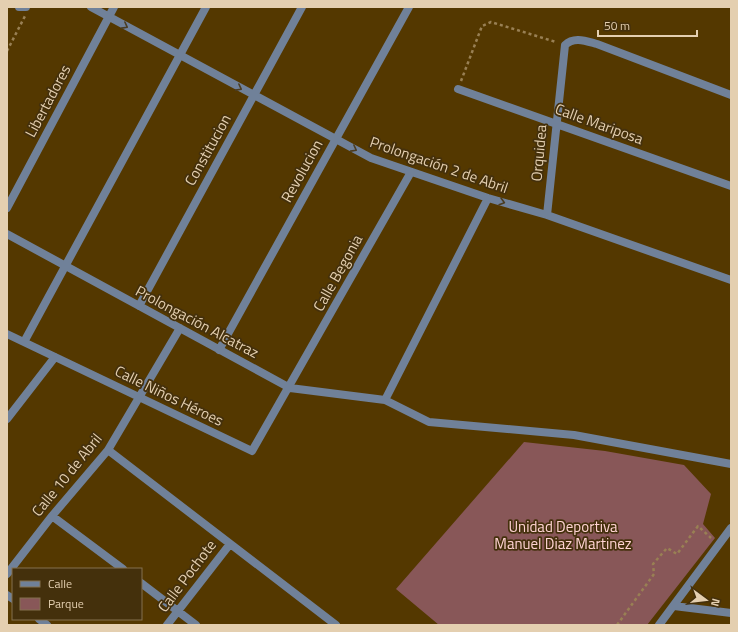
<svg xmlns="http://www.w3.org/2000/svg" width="738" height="632" viewBox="0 0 738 632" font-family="'Titillium Web',sans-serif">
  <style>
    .green { fill: #885758 }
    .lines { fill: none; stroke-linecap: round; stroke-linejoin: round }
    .path { stroke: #998054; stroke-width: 2.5; stroke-dasharray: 3 3; stroke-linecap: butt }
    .street { stroke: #708199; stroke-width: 8 }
    .oneway { stroke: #4b3c21 }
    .labels { text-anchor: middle; stroke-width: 3.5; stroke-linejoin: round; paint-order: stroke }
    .street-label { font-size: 15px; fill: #e4cfb0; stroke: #44300c }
    .park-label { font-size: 15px; fill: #ffd3d3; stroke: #44300c }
  </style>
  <rect width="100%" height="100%" fill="#543800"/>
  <!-- green -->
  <path class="green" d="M524,442L605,451L684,465L711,494L703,524L715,538L647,625H439L396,589Z"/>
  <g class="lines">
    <!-- path -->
    <path class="path" d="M7,51L25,16
      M461,81L482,26L491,22L556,42
      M617,625L654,574L653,564L667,548L677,554L698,526L711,538"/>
    <!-- street -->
    <path class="street" d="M19,7H26
      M91,7L371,158L488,198L547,215L731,280
      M458,89L731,186
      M7,208L114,7
      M547,215L565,45C574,36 586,41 597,44L731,95
      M7,234L290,388L385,400L429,422L574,435L731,464
      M139,306L302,7
      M7,334L252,451L411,172
      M24,342L206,7
      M219,350L409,7
      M385,400L488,198
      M7,419L55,357
      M108,450L336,625
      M52,516L123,569
      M7,574L52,516L108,450L180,328
      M141,583L196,625
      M7,595L13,599
      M674,606L731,613
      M39,619L47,625
      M167,625L230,544
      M659,625L731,528"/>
  </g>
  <!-- one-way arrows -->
  <defs><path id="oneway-chevron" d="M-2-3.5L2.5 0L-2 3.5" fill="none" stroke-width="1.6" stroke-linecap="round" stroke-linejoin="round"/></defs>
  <g class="oneway">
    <use href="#oneway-chevron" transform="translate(125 26) rotate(28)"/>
    <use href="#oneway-chevron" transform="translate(239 88) rotate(28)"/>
    <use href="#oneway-chevron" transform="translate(354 149) rotate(28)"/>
    <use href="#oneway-chevron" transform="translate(502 202) rotate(16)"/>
  </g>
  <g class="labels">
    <!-- street labels -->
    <g class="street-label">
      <text transform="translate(48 101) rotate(-62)" y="5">Libertadores</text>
      <text transform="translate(599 124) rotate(20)" y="5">Calle Mariposa</text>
      <text transform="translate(208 150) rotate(-61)" y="5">Constitucion</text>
      <text transform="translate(539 153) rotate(-85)" y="5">Orquidea</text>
      <text transform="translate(439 165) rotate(19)" y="5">Prolongación 2 de Abril</text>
      <text transform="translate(302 171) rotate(-61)" y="5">Revolucion</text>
      <text transform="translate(338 273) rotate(-61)" y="5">Calle Begonia</text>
      <text transform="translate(197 322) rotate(28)" y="5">Prolongación Alcatraz</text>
      <text transform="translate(169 396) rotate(26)" y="5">Calle Niños Héroes</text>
      <text transform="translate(67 475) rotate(-51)" y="5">Calle 10 de Abril</text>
      <text transform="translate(187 576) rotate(-53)" y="5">Calle Pochote</text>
    </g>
    <!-- park labels -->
    <g class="park-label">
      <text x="563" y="532">Unidad Deportiva<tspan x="563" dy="17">Manuel Diaz Martinez</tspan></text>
    </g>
  </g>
  <!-- border -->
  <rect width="738" height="632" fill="none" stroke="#e4cfb0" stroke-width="16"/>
  <!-- legend -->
  <rect x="12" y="568" width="130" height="52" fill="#44300c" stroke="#84704e"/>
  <rect x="20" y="581" width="20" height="6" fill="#708199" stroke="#84704e"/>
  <text x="48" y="588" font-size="12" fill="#e4cfb0">Calle</text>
  <rect x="20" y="598" width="20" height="12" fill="#885758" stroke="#84704e"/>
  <text x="48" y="608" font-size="12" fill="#e4cfb0">Parque</text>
  <!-- north arrow -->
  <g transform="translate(706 600) rotate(105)" stroke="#44300c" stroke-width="3" paint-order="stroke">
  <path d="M0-3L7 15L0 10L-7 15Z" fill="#e4cfb0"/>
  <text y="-6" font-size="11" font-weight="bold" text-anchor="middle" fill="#e4cfb0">N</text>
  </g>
  <!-- scale -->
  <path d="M598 30v6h99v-6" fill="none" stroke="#e4cfb0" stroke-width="2"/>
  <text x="604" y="30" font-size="12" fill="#e4cfb0" stroke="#44300c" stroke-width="3" paint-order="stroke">50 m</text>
</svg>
